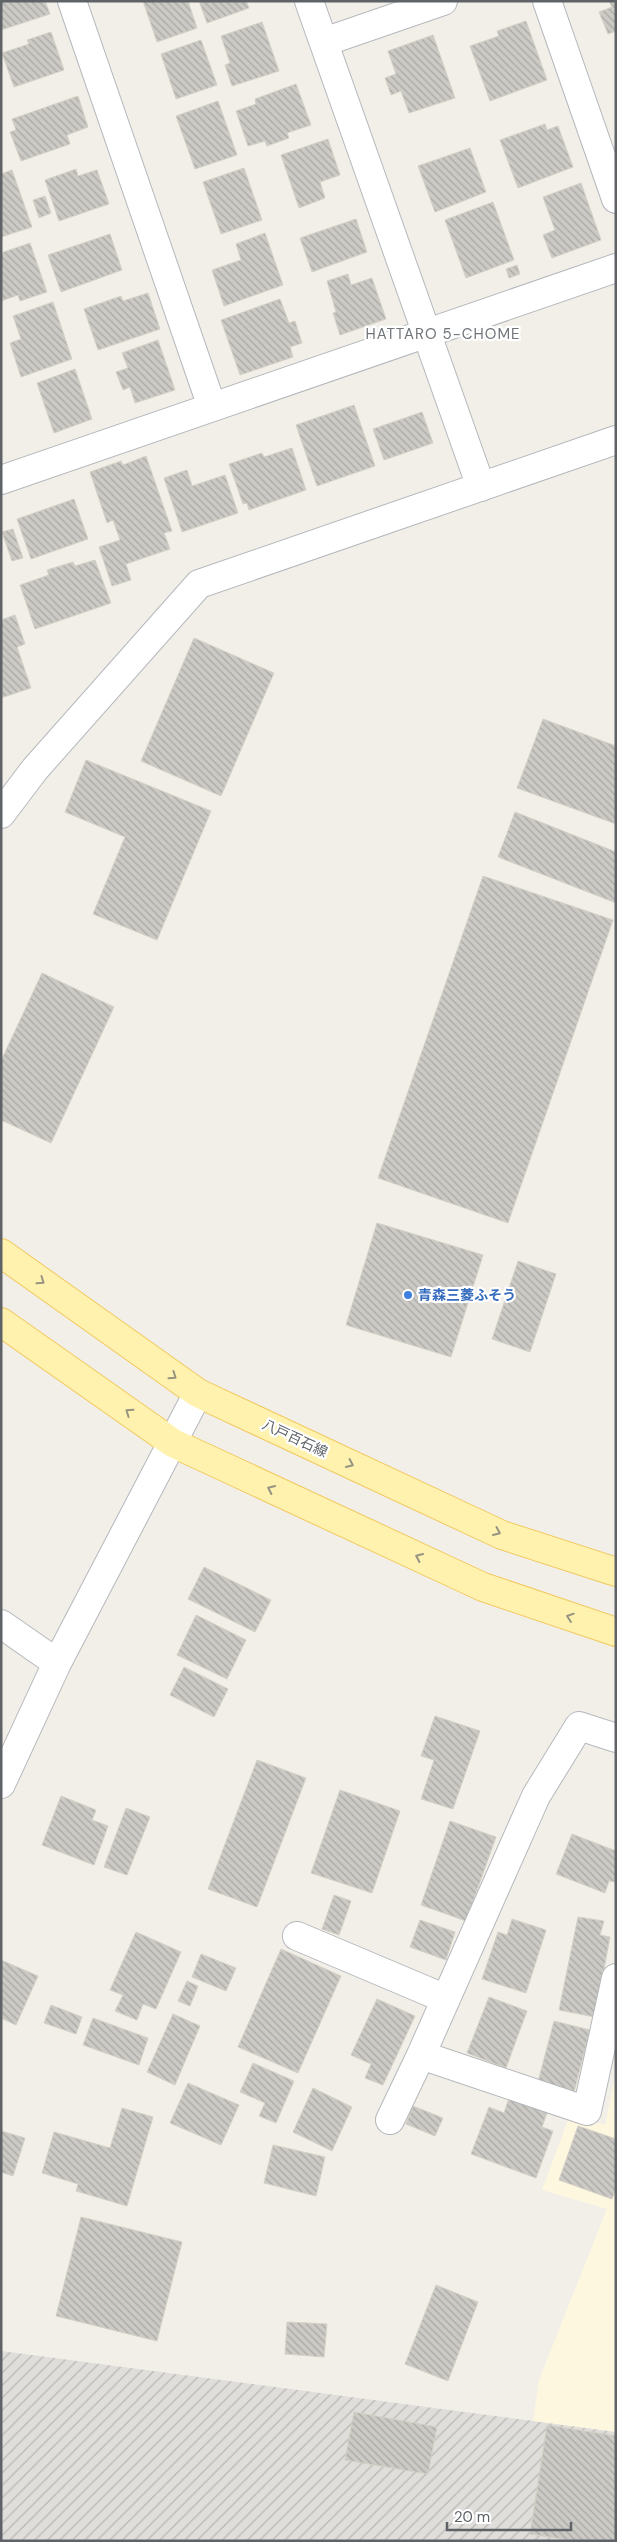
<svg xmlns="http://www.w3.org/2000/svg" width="617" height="2542" viewBox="0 0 617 2542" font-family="'DM Sans','Noto Sans JP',sans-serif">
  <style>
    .commercial { fill: #fef7e0 }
    .industrial { fill: url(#industrial-furrows) }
    .building { fill: url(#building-back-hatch); stroke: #d6d1c6 }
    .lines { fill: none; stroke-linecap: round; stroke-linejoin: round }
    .street-casing { stroke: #b5b8bc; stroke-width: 30 }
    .primary-casing { stroke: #f2c960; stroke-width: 30 }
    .street { stroke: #fff; stroke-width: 28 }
    .primary { stroke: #fff2af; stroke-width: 28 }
    .oneway { stroke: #979581 }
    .shop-dot { fill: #3f7fe0; stroke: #fff; stroke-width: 2 }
    .labels { text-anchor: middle; stroke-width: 4.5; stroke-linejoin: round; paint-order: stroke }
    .shop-label { font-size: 14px; font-weight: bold; fill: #366cbe; stroke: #fff; text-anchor: start }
    .street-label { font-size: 14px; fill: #5f6368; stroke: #fff }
    .neighbourhood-label { font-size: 15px; letter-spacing: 1px; fill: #70757a; stroke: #fff }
  </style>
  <defs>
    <pattern id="industrial-furrows" width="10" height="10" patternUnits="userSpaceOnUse" patternTransform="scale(1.25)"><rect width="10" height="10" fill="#e0deda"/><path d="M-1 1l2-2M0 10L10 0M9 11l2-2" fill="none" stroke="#b9b8b5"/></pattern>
    <pattern id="building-back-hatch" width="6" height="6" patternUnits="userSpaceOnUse" patternTransform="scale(1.25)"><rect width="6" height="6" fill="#cccac5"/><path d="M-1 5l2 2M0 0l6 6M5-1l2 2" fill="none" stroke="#a9a8a4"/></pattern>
  </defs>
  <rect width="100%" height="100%" fill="#f1efe8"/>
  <!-- commercial -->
  <path class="commercial" d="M616,2072V2432L533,2422L539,2380L607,2209L542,2190L570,2115L605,2125Z"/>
  <!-- industrial -->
  <path class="industrial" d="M1,2351L616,2432V2541H1Z"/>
  <!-- building -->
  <path class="building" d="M1,1H45L50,14L1,30Z
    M143,1H188L197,28L157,42Z
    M199,1H246L249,8L207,23Z
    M609,1H616V31L608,34L599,12L612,7Z
    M526,21L547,80L490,101L470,46L499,36L497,31Z
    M262,22L279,71L232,86L225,65L230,63L221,36Z
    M51,32L64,70L14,87L2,53L29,44L27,40Z
    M433,35L455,98L409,113L401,91L391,95L385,78L396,74L388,51Z
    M201,40L217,85L176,99L161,54Z
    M296,84L311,125L287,133L289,138L267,146L265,141L248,146L236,111L256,104L255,99Z
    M78,96L88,127L67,135L70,144L21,161L10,132L16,130L12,119Z
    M218,101L237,155L195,169L176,116Z
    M545,124L547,130L558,126L573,167L518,188L500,140Z
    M328,139L340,175L320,182L325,198L299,208L281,155Z
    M470,148L486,192L435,212L418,166Z
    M244,168L262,220L221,234L203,182Z
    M76,169L78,176L97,170L109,204L59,221L45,180Z
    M12,170L32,227L1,237V174Z
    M581,183L601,240L552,258L543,235L555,230L543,197Z
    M45,196L51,213L39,218L33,200Z
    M493,202L514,260L466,278L445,220Z
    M356,219L367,252L312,272L300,238Z
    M265,233L283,285L224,306L212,270L241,260L236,244Z
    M110,234L122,270L61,292L48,255Z
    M30,243L47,292L20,301L18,295L1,301V253Z
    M517,265L520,274L509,278L506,269Z
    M348,274L351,285L372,278L386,319L340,335L333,313L336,312L327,281Z
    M148,293L160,329L98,350L84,309L121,296L123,301Z
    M280,299L289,323L295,321L302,343L290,347L293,357L240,375L221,320Z
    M53,302L72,359L21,377L10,343L21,339L13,316Z
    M158,340L175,390L135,403L130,387L123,390L116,372L128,368L122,353Z
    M75,369L92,419L54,433L37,383Z
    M354,405L375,466L317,486L296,425Z
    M422,412L433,443L384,460L373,429Z
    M292,448L306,490L249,510L247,503L243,504L229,464L262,453L264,457Z
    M146,456L172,531L164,533L170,549L126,564L131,580L112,586L99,547L120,540L113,520L107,523L90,472L121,461L123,465Z
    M187,470L192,486L225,475L238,513L182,532L164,478Z
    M74,499L88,539L31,559L17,519Z
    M13,529L23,558L12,561L2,532Z
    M95,560L111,603L35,629L20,585L49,575L47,570L73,562L75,566Z
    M15,615L25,644L17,647L31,688L1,698V620Z
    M194,638L274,673L221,796L141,761Z
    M543,719L616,746V824L517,788Z
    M86,760L211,811L157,940L93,914L125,837L65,812Z
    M515,812L616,852V903L498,857Z
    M483,876L613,920L508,1223L378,1178Z
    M42,973L114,1007L51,1143L1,1120V1061Z
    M377,1223L483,1255L451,1357L346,1325Z
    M518,1261L556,1274L530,1352L492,1339Z
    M204,1567L271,1600L255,1632L188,1599Z
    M196,1615L246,1640L227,1679L177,1655Z
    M184,1667L228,1689L214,1717L170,1695Z
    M435,1716L480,1731L453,1809L421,1799L434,1760L421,1756Z
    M257,1760L306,1778L257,1907L208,1889Z
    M340,1790L400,1811L372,1893L311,1873Z
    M61,1796L96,1810L92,1820L108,1826L94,1865L42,1845Z
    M126,1808L150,1817L127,1875L104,1867Z
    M450,1821L496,1837L466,1921L421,1905Z
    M572,1834L616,1851V1882L609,1881L605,1893L556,1874Z
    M334,1895L351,1901L339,1935L322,1929Z
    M578,1917L604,1921L600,1935L610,1937L595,2017L559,2010Z
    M512,1919L546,1930L526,1993L482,1979L498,1932L507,1935Z
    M420,1920L455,1932L446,1960L410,1947Z
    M136,1932L181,1952L156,2009L143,2004L137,2020L115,2011L123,1995L110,1990Z
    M281,1949L341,1976L298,2073L238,2047Z
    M201,1954L236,1968L226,1991L192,1977Z
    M1,1960L38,1976L16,2025L1,2018Z
    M187,1981L198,1986L190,2006L178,2001Z
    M489,1997L527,2011L506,2068L467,2053Z
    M377,1999L415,2016L383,2085L365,2078L371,2064L351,2055Z
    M51,2005L82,2017L76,2034L44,2023Z
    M173,2014L200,2026L175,2085L147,2072Z
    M93,2018L148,2038L139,2065L83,2045Z
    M554,2021L590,2030L574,2092L538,2082Z
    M253,2063L294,2081L276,2123L259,2116L265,2103L240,2092Z
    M188,2083L239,2105L221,2145L170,2123Z
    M313,2088L352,2107L332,2151L293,2132Z
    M509,2098L547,2113L542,2127L553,2131L536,2178L471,2154L489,2107L504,2113Z
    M413,2106L443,2118L435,2136L406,2124Z
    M122,2108L153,2117L127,2206L76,2191L78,2184L42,2173L54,2132L110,2148Z
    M578,2126L616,2139V2188L612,2199L559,2180Z
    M1,2131L25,2138L13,2176L1,2172Z
    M273,2145L325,2157L316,2196L264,2183Z
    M81,2217L182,2242L157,2341L56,2316Z
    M436,2285L478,2302L448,2381L405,2364Z
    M287,2322L327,2324L324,2357L285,2354Z
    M354,2412L437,2427L428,2474L345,2460Z
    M547,2425L616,2436V2541H574L530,2534Z"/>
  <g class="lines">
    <defs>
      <path id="street" d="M72,1L212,407
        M309,1L481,487
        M547,1L616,199
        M324,42L443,1
        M1,480L616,268
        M1,814L35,769L199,584L616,440
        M1,1624L57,1663
        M616,1738L579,1726L536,1796L421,2055L587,2111L616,1978
        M1,1784L57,1663L198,1393
        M297,1936L446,1999
        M390,2120L421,2055"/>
      <path id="primary" d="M1,1253L198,1393L502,1535L616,1572
        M1,1322L173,1443L483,1587L616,1632"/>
    </defs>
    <!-- street casing -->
    <use href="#street" class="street-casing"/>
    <!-- primary casing -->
    <use href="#primary" class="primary-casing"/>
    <!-- street -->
    <use href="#street" class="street"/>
    <!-- primary -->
    <use href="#primary" class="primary"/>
  </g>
  <!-- one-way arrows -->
  <defs><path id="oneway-chevron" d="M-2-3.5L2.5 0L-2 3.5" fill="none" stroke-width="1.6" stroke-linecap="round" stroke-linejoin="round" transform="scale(1.25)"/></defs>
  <g class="oneway">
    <use href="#oneway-chevron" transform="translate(41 1281) rotate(35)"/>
    <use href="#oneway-chevron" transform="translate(173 1376) rotate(35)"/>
    <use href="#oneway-chevron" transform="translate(129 1412) rotate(-145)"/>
    <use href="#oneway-chevron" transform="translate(350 1464) rotate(25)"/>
    <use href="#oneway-chevron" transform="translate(271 1489) rotate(-155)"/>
    <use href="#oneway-chevron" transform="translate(497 1532) rotate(24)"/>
    <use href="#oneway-chevron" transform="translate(419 1557) rotate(-155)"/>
    <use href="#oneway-chevron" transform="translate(570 1617) rotate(-161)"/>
  </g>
  <!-- markers -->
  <circle class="shop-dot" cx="408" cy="1295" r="5"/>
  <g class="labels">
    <!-- shop labels -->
    <g class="shop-label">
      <text x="418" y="1300">青森三菱ふそう</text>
    </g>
    <!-- street labels -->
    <g class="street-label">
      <text transform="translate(295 1438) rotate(25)" y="5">八戸百石線</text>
    </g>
    <!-- neighbourhood labels -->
    <g class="neighbourhood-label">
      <text x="443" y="339">HATTARO 5-CHOME</text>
    </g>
  </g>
  <!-- border -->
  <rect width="617" height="2542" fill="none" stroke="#5f6368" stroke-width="5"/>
  <!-- scale -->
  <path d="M447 2522v8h124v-8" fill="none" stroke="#5f6368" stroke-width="2.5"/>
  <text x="454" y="2522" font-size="15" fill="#5f6368" stroke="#ffffff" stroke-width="4" paint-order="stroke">20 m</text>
</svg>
